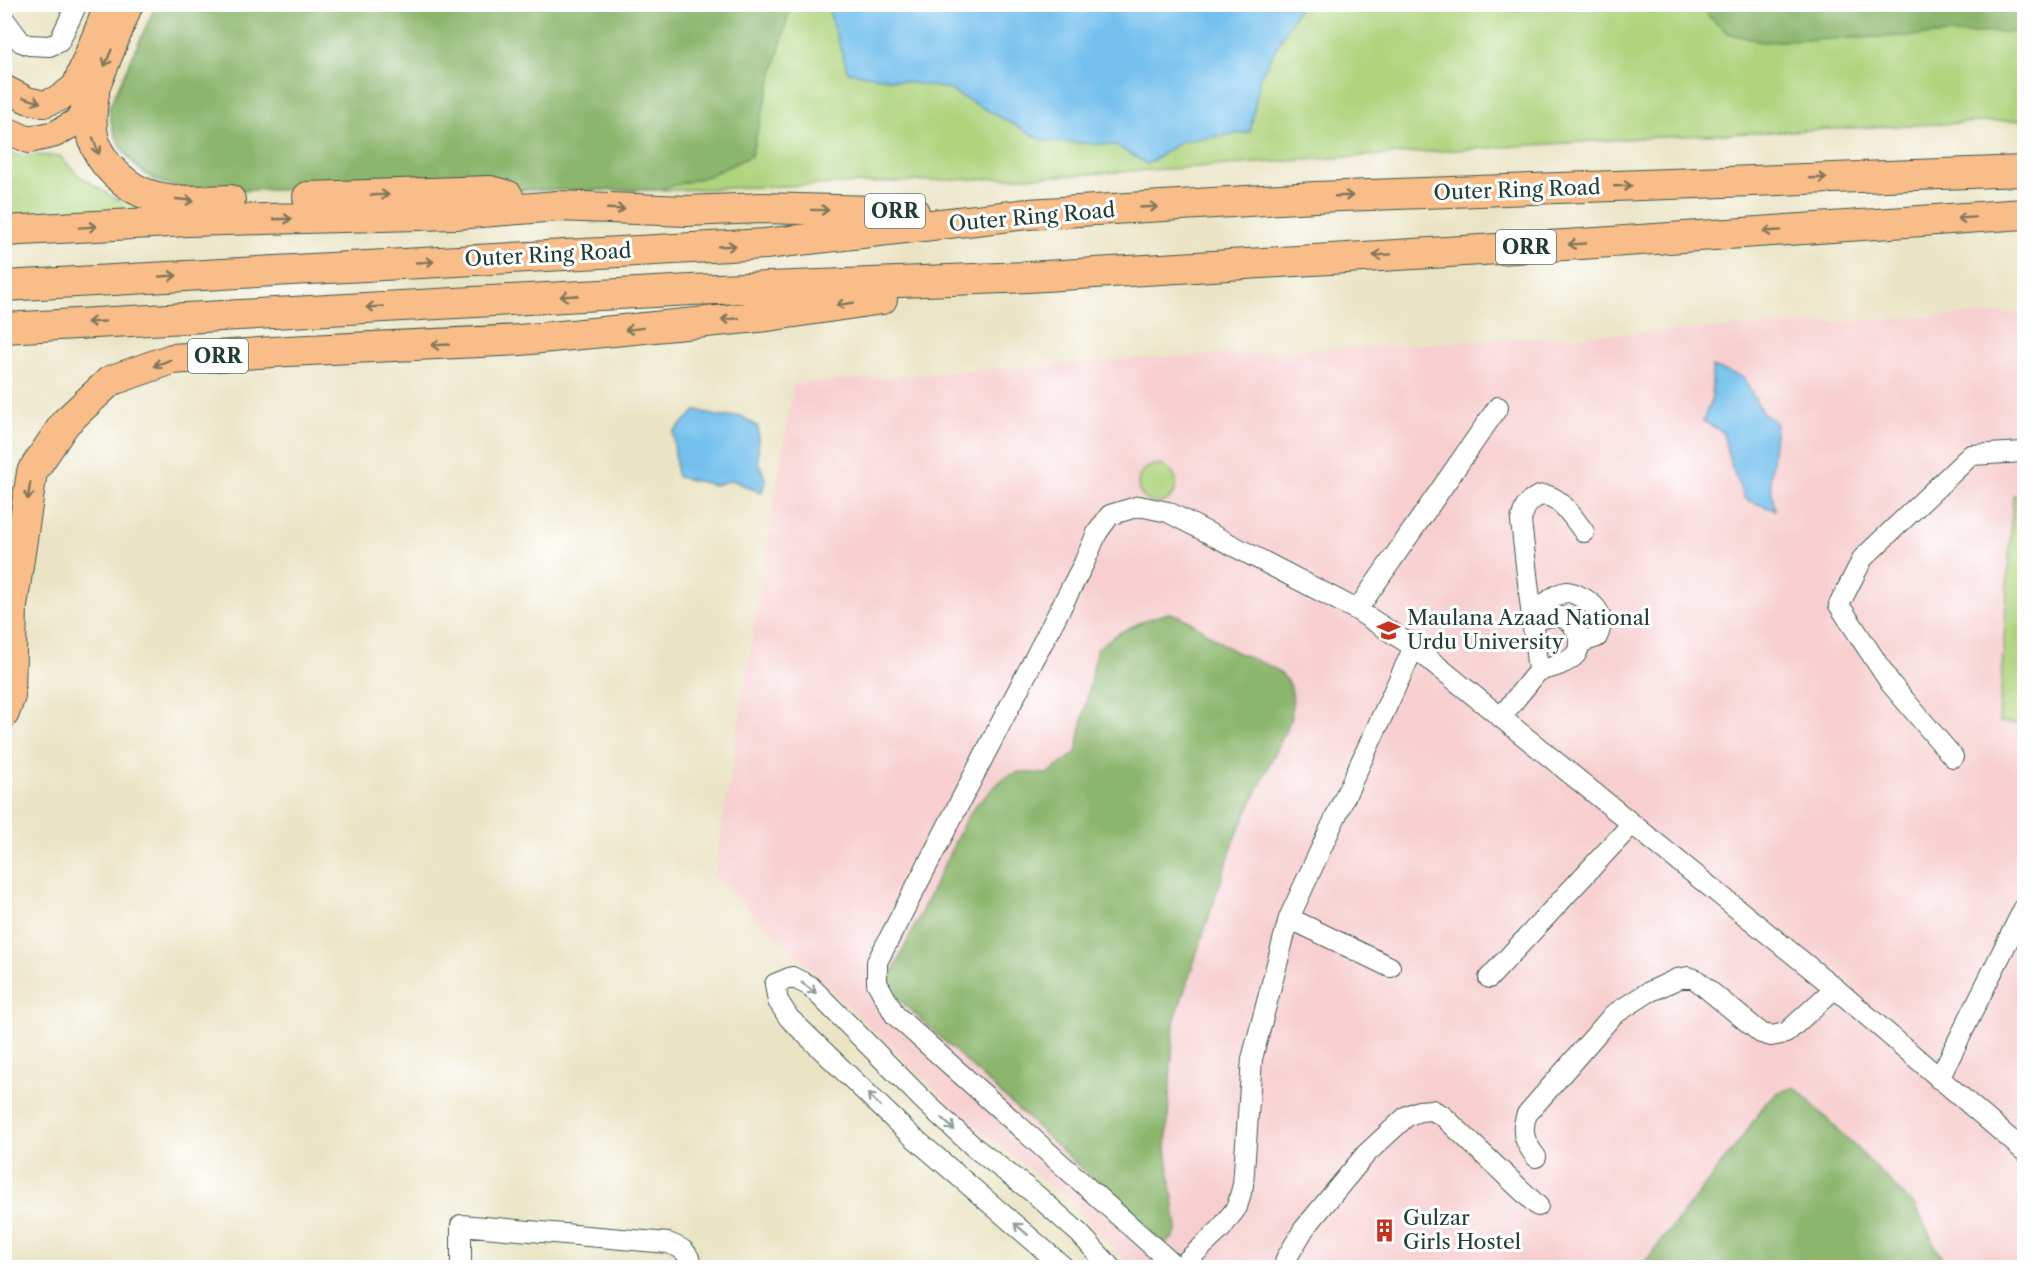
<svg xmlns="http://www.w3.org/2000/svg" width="2029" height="1272" viewBox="0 0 2029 1272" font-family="'Libre Caslon Text',serif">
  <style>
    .built { fill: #f7cfd0 }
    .green { fill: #afd47e; stroke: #678859; stroke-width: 1.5 }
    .forest { fill: #8bb66d; stroke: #557a50; stroke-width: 1.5 }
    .water { fill: #73c0ed; stroke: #497e90; stroke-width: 1.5 }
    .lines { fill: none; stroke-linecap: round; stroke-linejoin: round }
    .minor-casing { stroke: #3d564a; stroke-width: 22 }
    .major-casing { stroke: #3d564a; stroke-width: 28 }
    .highway-casing { stroke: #3d564a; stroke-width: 32 }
    .minor { stroke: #fff; stroke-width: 20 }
    .major { stroke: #f8bd89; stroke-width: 26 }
    .highway { stroke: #f8bd89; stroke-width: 30 }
    .oneway { stroke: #81775a }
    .oneway2 { stroke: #8f9e9a }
    .labels { text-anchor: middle; stroke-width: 6; stroke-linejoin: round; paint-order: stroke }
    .shield { fill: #fff; stroke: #627771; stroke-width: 1.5 }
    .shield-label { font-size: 20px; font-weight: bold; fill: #1f3d34 }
    .street-label { font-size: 21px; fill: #1f3d34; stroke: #fff }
    .poi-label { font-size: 21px; fill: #1f3d34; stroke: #fff; text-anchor: start }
  </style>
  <rect width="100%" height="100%" fill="#fff"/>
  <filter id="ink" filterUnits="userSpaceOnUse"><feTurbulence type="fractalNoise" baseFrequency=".0167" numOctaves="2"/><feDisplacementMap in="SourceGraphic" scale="12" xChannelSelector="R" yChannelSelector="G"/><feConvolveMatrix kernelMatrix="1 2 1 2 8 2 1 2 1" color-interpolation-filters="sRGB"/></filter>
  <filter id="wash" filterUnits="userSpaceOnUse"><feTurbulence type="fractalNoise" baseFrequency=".008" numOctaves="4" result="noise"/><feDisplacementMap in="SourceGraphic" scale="24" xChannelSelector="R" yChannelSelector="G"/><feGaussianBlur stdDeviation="1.35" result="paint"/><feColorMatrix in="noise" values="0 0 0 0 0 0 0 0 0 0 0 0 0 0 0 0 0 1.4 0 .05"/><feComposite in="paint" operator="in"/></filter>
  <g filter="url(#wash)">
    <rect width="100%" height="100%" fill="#eae4c4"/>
    <!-- built -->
    <path class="built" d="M2024,312V1267H1130L1068,1199L968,1122L714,876L793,384L1130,359Z"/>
    <!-- green -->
    <path class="green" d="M156,5H2024V120L1640,138L1057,176L674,190H193C181,186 163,185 152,179C127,165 111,136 109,108Z
      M5,150L16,155L60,156L78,175L116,199L177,212L5,223Z
      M1138 484a19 19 0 1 1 38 0a19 19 0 1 1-38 0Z
      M2013,495L2024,496V724L1999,722Z"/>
    <!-- forest -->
    <path class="forest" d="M156,5H791L751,156L708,176L657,190H253C205,190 156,196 125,152C115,137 111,126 109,108Z
      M1705,5H2024V31L1761,42L1728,33L1706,14Z
      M1169,613C1194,619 1210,637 1232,650C1249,660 1275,663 1287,681C1296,693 1292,708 1290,721L1235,838L1174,1022L1166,1149L1177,1229L1173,1238L1163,1244L888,989V982L966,819L977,804L1004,778L1019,772L1047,774L1076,753L1097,649C1118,631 1142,620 1169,613Z
      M1795,1087L1916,1208L1946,1267H1641L1742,1138L1765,1104L1779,1092Z"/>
    <!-- water -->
    <path class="water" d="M829,5V4L1300,5L1260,77L1250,132L1182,141L1147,164L1115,145L1044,141L948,89L848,72L828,8Z
      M1712,367L1743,377L1761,411L1776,423L1770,480L1775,510L1745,499L1730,463L1723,432L1703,421L1712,398Z
      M697,410L720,417L741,416L758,427V461L766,481L761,493L732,480L715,485L677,477L673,432Z"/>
  </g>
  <g filter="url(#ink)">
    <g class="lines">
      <defs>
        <path id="minor" d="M4,19L21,42L29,45L49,46L59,42L77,4
          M1357,610L1498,407
          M1532,621C1541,609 1551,594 1567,592C1573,592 1579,596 1585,599C1601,609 1605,620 1597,637L1579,643
          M1532,621C1539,619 1548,616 1555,616C1572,617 1586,638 1576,654C1568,664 1550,668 1538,671
          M1501,717L1538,671L1521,521C1523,511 1526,503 1535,498C1555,486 1573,518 1584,532
          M1953,757L1891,684L1839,605L1863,558L1971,455L2024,452
          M1289,918L1390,967
          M1489,978L1632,824
          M1939,1079L2024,908
          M1536,1157C1525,1143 1520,1132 1527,1114L1613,1015L1647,993L1677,979L1688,977L1695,979L1761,1033L1771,1036L1786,1033L1835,988
          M461,1268V1225L668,1243C682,1248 690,1252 691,1268
          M1065,1268L905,1130L789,1018L778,1001L775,984L792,977L810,986L927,1104L975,1148L1035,1194L1080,1234L1111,1268
          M1177,1268L895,1015L877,983V962L1084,563L1097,533L1110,515L1139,506L1168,512L1357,610L1414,647L1835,988L2024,1151
          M1179,1268L1220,1230L1237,1207L1243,1185L1252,1059L1289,918L1414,647
          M1284,1268L1286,1259L1304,1229L1366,1154L1407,1116L1419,1111L1432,1110L1443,1116L1538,1206"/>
        <path id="major" d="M4,88L27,100L44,104L60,98L75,86L108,4
          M4,129L29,140L55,134L78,121L94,94L130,4"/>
        <path id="highway" d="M94,94C88,129 91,153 119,177C127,184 136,191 147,194C172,203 203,201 230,200
          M308,197L490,191L508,196
          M4,231L188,221L456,214L558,206L687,211L762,208L914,212
          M4,286L765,244L1028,214L1315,197L2024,171
          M4,328L691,290L1028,277L1581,244L2024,214
          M4,713L10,696L12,606L32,472L65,423L110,381L172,359L288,351L520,340L768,316L882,299"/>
      </defs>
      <!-- minor casing -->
      <use href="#minor" class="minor-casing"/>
      <!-- major casing -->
      <use href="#major" class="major-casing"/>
      <!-- highway casing -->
      <use href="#highway" class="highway-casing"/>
      <!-- minor -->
      <use href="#minor" class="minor"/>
      <!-- major -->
      <use href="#major" class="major"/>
      <!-- highway -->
      <use href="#highway" class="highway"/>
    </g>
    <!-- one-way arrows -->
    <defs><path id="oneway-shaft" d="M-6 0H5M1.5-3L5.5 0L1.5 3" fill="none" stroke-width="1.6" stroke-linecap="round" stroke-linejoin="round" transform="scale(1.5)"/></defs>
    <g class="oneway">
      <use href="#oneway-shaft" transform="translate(108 58) rotate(113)"/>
      <use href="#oneway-shaft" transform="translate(32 100) rotate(17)"/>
      <use href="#oneway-shaft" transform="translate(96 146) rotate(70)"/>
      <use href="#oneway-shaft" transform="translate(1818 178) rotate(-2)"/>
      <use href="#oneway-shaft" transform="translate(1623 186) rotate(-2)"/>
      <use href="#oneway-shaft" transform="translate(380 195) rotate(-2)"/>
      <use href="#oneway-shaft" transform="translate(1344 196) rotate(-2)"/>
      <use href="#oneway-shaft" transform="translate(185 200) rotate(6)"/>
      <use href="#oneway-shaft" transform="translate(1149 207) rotate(-3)"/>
      <use href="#oneway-shaft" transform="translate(616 209) rotate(2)"/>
      <use href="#oneway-shaft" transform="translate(820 210) rotate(1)"/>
      <use href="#oneway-shaft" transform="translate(1966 218) rotate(176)"/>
      <use href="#oneway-shaft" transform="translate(283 219) rotate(-2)"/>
      <use href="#oneway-shaft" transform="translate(88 227) rotate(-4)"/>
      <use href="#oneway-shaft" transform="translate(1772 231) rotate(176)"/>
      <use href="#oneway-shaft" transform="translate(1577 244) rotate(177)"/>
      <use href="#oneway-shaft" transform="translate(727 246) rotate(-3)"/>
      <use href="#oneway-shaft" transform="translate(1382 255) rotate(176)"/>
      <use href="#oneway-shaft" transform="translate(425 262) rotate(-3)"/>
      <use href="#oneway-shaft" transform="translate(168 276) rotate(-3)"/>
      <use href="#oneway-shaft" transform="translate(569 296) rotate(177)"/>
      <use href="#oneway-shaft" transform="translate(845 304) rotate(171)"/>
      <use href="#oneway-shaft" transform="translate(375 307) rotate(177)"/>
      <use href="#oneway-shaft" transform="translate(730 319) rotate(175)"/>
      <use href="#oneway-shaft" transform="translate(96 322) rotate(177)"/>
      <use href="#oneway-shaft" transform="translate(634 329) rotate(173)"/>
      <use href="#oneway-shaft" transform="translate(440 345) rotate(177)"/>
      <use href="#oneway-shaft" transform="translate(162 363) rotate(160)"/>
      <use href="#oneway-shaft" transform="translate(29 491) rotate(99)"/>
    </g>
    <g class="oneway2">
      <use href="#oneway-shaft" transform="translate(809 988) rotate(36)"/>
      <use href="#oneway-shaft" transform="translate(874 1100) rotate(-136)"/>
      <use href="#oneway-shaft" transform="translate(948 1124) rotate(43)"/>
      <use href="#oneway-shaft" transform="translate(1021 1229) rotate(-139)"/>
    </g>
  </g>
  <!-- icons -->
  <defs>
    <symbol id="university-bare" viewBox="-9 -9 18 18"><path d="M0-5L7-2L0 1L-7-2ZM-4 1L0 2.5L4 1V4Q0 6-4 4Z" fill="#c8321e" stroke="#fff" stroke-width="2.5" paint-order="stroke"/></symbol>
    <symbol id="building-bare" viewBox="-9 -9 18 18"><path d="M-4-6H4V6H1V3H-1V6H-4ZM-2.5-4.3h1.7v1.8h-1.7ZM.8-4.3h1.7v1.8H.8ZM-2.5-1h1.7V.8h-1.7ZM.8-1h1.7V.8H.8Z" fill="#c8321e" stroke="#fff" stroke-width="2.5" paint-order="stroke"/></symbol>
  </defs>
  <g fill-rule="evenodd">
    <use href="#university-bare" x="1372" y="614" width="33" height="33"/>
    <use href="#building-bare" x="1368" y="1214" width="33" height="33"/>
  </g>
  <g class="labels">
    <!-- shield labels -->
    <g class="shield">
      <rect x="865" y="194" width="60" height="34" rx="4.5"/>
      <rect x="1496" y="230" width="60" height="34" rx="4.5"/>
      <rect x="188" y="339" width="60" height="34" rx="4.5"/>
    </g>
    <g class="shield-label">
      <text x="895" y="218">ORR</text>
      <text x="1526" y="254">ORR</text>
      <text x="218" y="363">ORR</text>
    </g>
    <!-- street labels -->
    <g class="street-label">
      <text transform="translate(1517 190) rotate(-2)" y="7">Outer Ring Road</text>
      <text transform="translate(1032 217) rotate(-5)" y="7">Outer Ring Road</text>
      <text transform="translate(548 255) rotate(-3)" y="7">Outer Ring Road</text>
    </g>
    <!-- poi labels -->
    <g class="poi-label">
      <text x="1407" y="625">Maulana Azaad National<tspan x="1407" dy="24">Urdu University</tspan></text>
      <text x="1403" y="1225">Gulzar<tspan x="1403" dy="24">Girls Hostel</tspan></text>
    </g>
  </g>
  <!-- margin -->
  <rect width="2029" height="1272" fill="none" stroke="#fff" stroke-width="24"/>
</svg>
